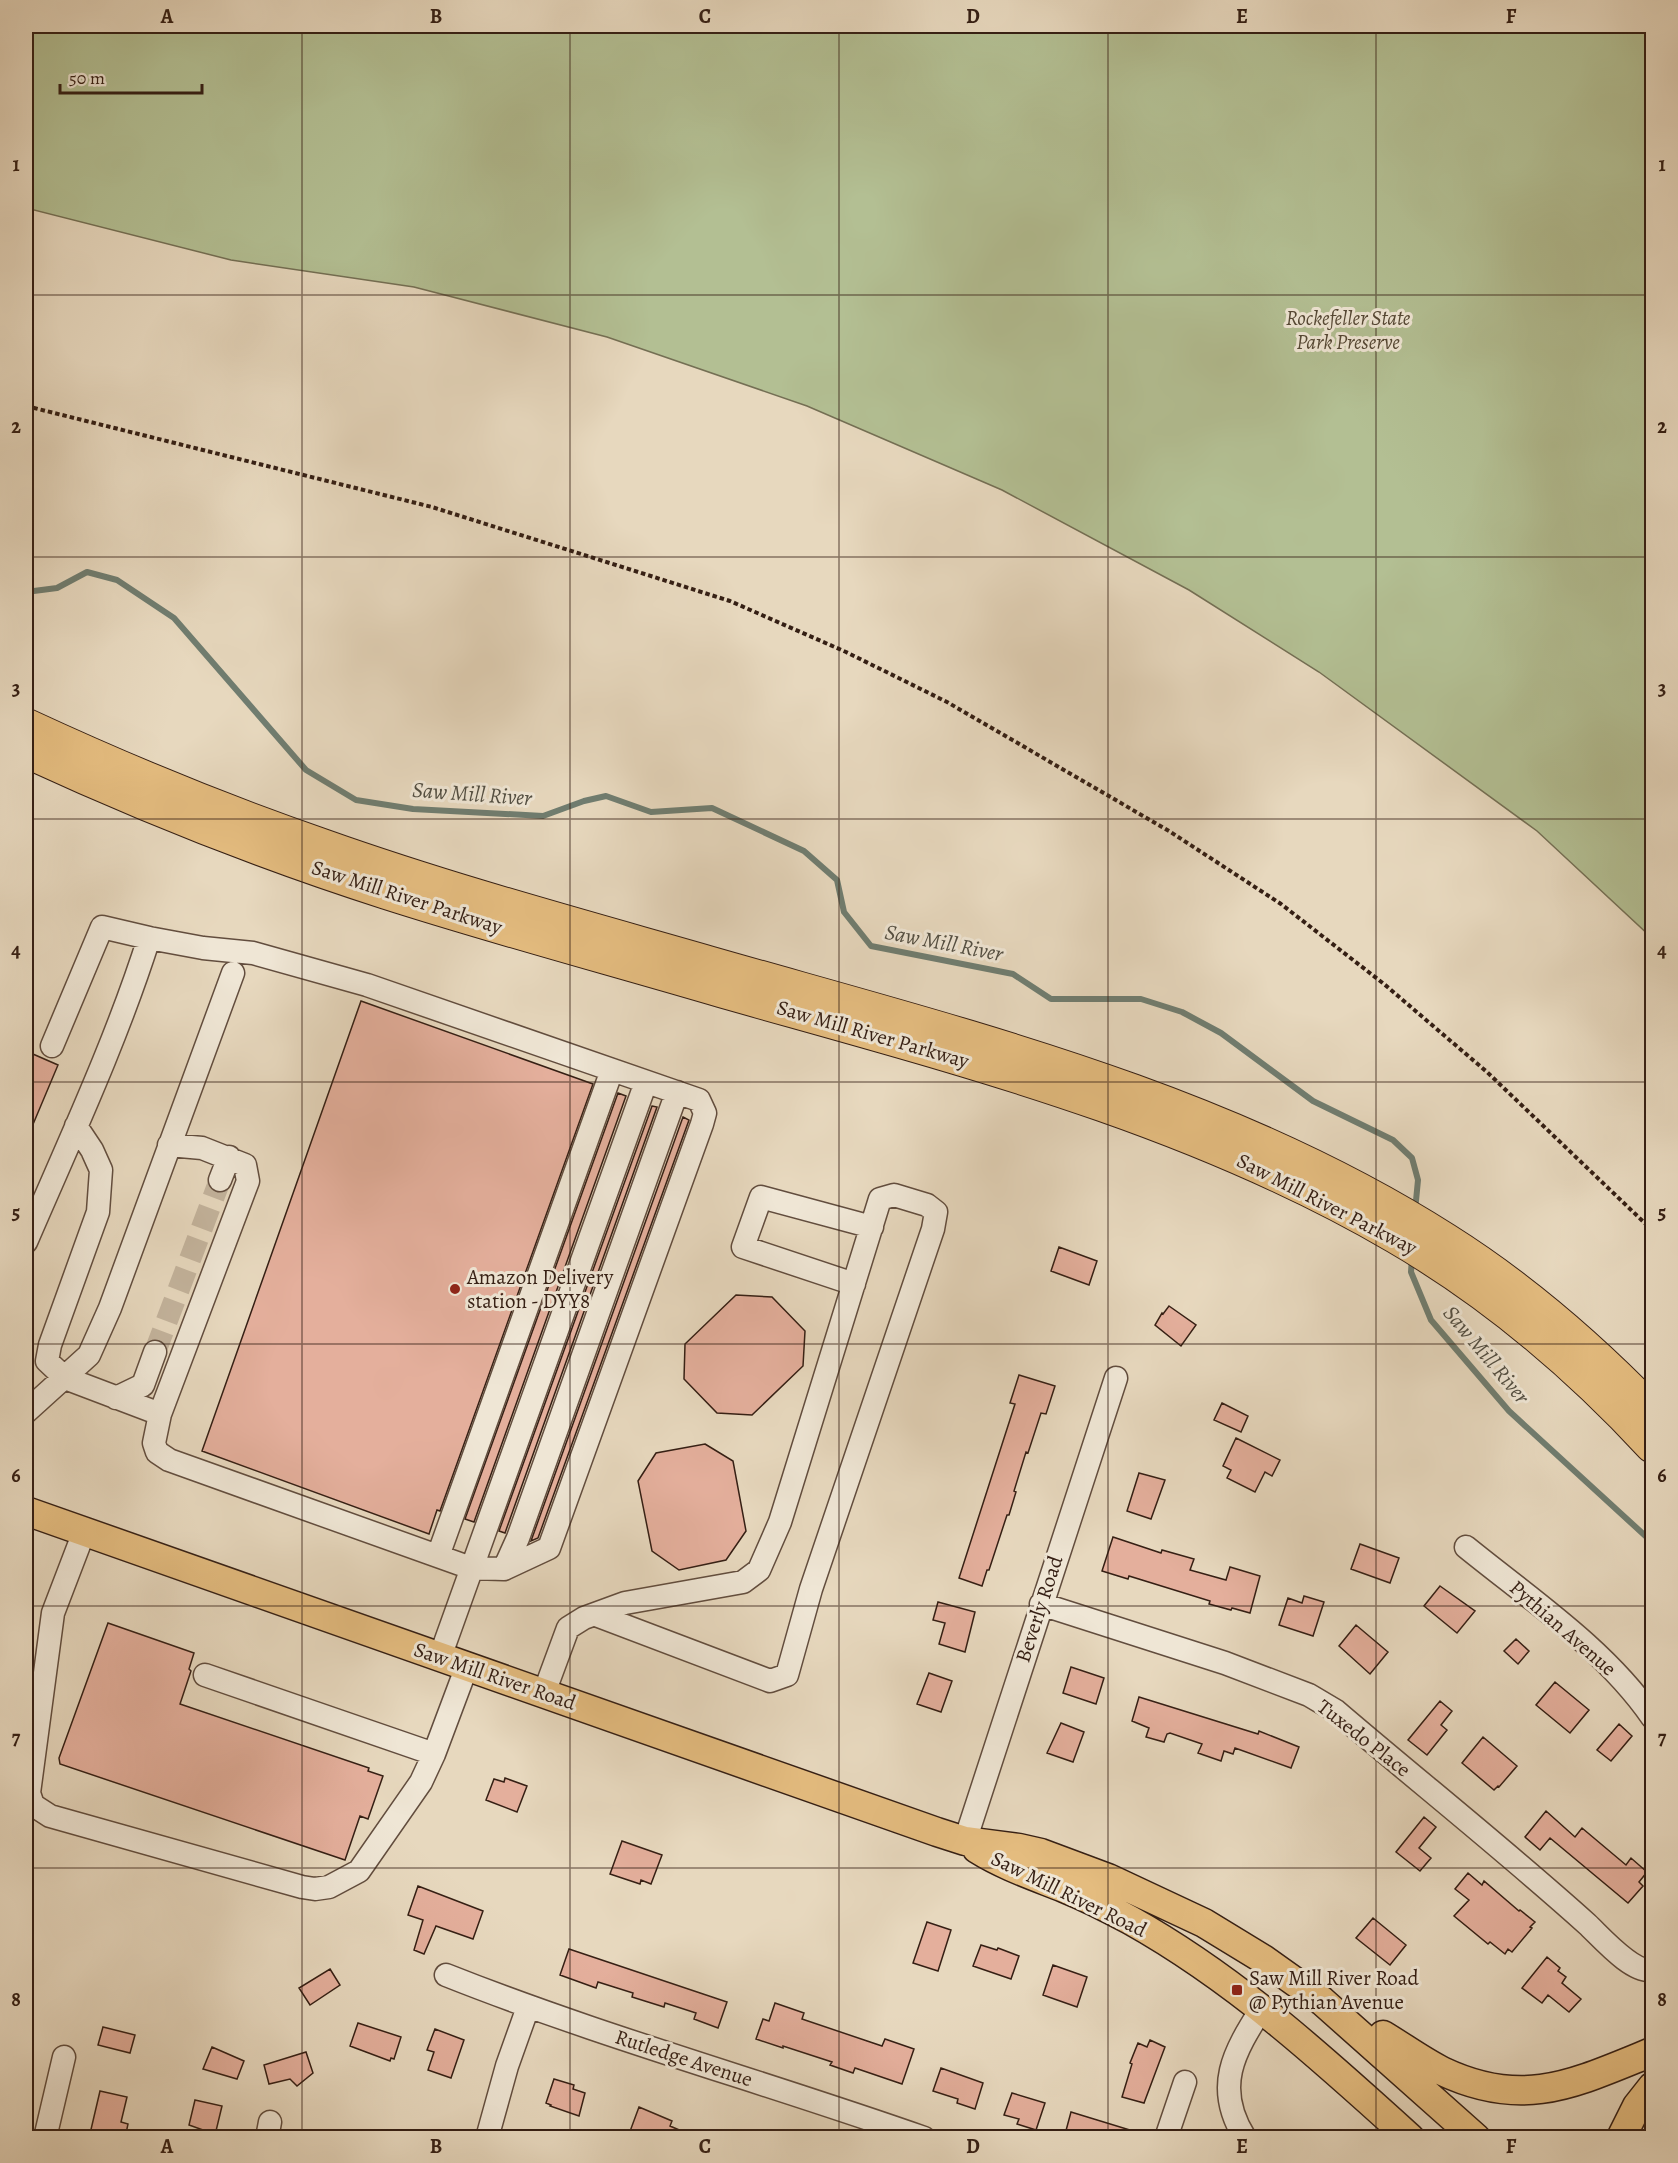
<svg xmlns="http://www.w3.org/2000/svg" width="1678" height="2163" viewBox="0 0 1678 2163" font-family="Alegreya,serif">
  <style>
    .green { fill: #b3bf93; stroke: #746f54; stroke-width: 1.5 }
    .lines { fill: none; stroke-linecap: round; stroke-linejoin: round }
    .stream { stroke: #707d70; stroke-width: 6 }
    .building { fill: #e4af9c; stroke: #351f14; stroke-width: 1.5 }
    .minor-tunnel { stroke: #c3b39c; stroke-width: 22; stroke-dasharray: 22 11; stroke-linecap: butt }
    .minor-casing { stroke: #624d3e; stroke-width: 25 }
    .major-casing { stroke: #351f14; stroke-width: 31 }
    .highway-casing { stroke: #351f14; stroke-width: 35 }
    .path { stroke: #351f14; stroke-width: 4; stroke-dasharray: 4.5 3; stroke-linecap: butt }
    .minor { stroke: #efe6d5; stroke-width: 22 }
    .major { stroke: #e4bc7f; stroke-width: 28 }
    .highway { stroke: #e4bc7f; stroke-width: 33 }
    .grid { fill: none; stroke: #351f14; stroke-width: 1.5; stroke-opacity: 0.55 }
    .poi-dot { fill: #8f2418; stroke: #efe6d5; stroke-width: 2 }
    .labels { text-anchor: middle; stroke-width: 6; stroke-linejoin: round; paint-order: stroke }
    .park-label { font-size: 21px; font-style: italic; fill: #544734; stroke: #efe6d5 }
    .street-label { font-size: 21px; fill: #351f14; stroke: #efe6d5 }
    .poi-label { font-size: 21px; fill: #351f14; stroke: #efe6d5; text-anchor: start }
    .water-label { font-size: 22px; font-style: italic; fill: #524e42; stroke: #efe6d5 }
    .neatline { fill: none; stroke: #351f14; stroke-width: 2 }
    .grid-label { font-size: 20px; text-anchor: middle; font-weight: bold; fill: #351f14 }
  </style>
  <rect width="100%" height="100%" fill="#e7d8be"/>
  <filter id="stains"><feTurbulence type="fractalNoise" baseFrequency=".00333" numOctaves="4"/><feColorMatrix values="0 0 0 0 .2 0 0 0 0 .09 0 0 0 0 .02 0 0 0 .5 -.17"/></filter>
  <radialGradient id="worn" r=".72"><stop offset=".6" stop-color="#630" stop-opacity="0"/><stop offset="1" stop-color="#630" stop-opacity=".3"/></radialGradient>
  <!-- green -->
  <path class="green" d="M26,26H1652V938L1537,831L1319,672L1189,590L1002,490L807,406L607,337L414,287L231,260L26,208Z"/>
  <g class="lines">
    <!-- stream -->
    <path class="stream" d="M26,592L57,588L87,572L117,580L174,618L306,770L356,800L413,809L543,816L584,801L606,796L651,812L712,808L804,851L837,880L844,912L871,946L1013,974L1051,999H1141L1182,1012L1221,1033L1313,1101L1393,1140L1412,1158L1418,1180L1415,1211
      M1412,1257L1411,1272L1431,1320L1509,1411L1652,1542"/>
  </g>
  <!-- building -->
  <path class="building" d="M361,1001L593,1084L440,1511L437,1510L429,1534L202,1451Z
    M26,1051L58,1065L26,1141Z
    M618,1093L626,1096L474,1522L465,1519Z
    M652,1106L657,1107L505,1533L499,1531Z
    M683,1117L689,1120L538,1538L531,1541Z
    M1059,1247L1097,1261L1089,1285L1051,1271Z
    M736,1295L772,1297L805,1331L803,1366L752,1415L717,1413L684,1379L685,1344Z
    M1169,1306L1196,1325L1181,1346L1155,1325L1162,1313L1163,1314Z
    M1019,1375L1055,1386L1046,1414L1041,1413L1028,1453L1026,1452L1014,1491L1016,1492L1009,1515H1007L989,1570H987L982,1586L959,1578L1015,1404L1010,1403Z
    M1222,1403L1248,1416L1241,1432L1214,1420Z
    M1236,1438L1280,1460L1272,1476L1265,1472L1255,1492L1227,1478L1231,1470L1223,1466Z
    M705,1444L733,1461L746,1531L726,1560L679,1570L652,1551L638,1481L656,1453Z
    M1139,1473L1165,1480L1151,1519L1127,1511Z
    M1113,1537L1161,1553L1162,1550L1194,1559L1190,1570L1226,1580L1230,1567L1260,1576L1250,1613L1232,1608L1231,1610L1209,1604L1210,1601L1129,1576L1128,1579L1102,1571Z
    M1360,1544L1399,1558L1390,1583L1351,1569Z
    M1440,1586L1475,1611L1457,1633L1424,1606Z
    M1304,1596L1324,1602L1313,1636L1279,1625L1288,1598L1302,1603Z
    M938,1602L975,1612L965,1652L939,1644L945,1623L933,1620Z
    M108,1623L194,1653L189,1669L191,1671L180,1704L369,1768L368,1771L383,1776L368,1819L360,1816L345,1860L60,1764L59,1758Z
    M1356,1625L1388,1652L1370,1674L1339,1646Z
    M1516,1639L1529,1651L1518,1664L1504,1651Z
    M1071,1667L1104,1678L1096,1704L1063,1693Z
    M929,1673L952,1681L941,1712L917,1704Z
    M1555,1682L1589,1710L1570,1733L1536,1705Z
    M1139,1697L1258,1734L1259,1731L1299,1747L1291,1768L1235,1748L1233,1754L1224,1751L1221,1761L1198,1753L1202,1744L1170,1733L1167,1734L1164,1742L1146,1737L1149,1728L1132,1721Z
    M1440,1701L1452,1711L1441,1725L1447,1730L1427,1755L1408,1740Z
    M1061,1723L1084,1732L1073,1762L1047,1753Z
    M1619,1724L1632,1736L1611,1761L1597,1750Z
    M1483,1737L1517,1766L1499,1787L1498,1786L1494,1790L1462,1763Z
    M505,1778L527,1786L517,1812L486,1800L494,1779L504,1782Z
    M1546,1811L1575,1837L1582,1828L1626,1865L1631,1858L1647,1872L1639,1882L1643,1886L1628,1903L1550,1838L1540,1850L1525,1837Z
    M1424,1817L1436,1827L1419,1848L1431,1858L1420,1871L1396,1852Z
    M622,1841L662,1855L651,1884L641,1880L640,1884L610,1874Z
    M1468,1873L1482,1885L1484,1881L1519,1911L1520,1910L1535,1922L1530,1927L1532,1928L1512,1952L1508,1949L1505,1954L1490,1942L1488,1944L1454,1916L1469,1900L1455,1889Z
    M418,1886L483,1911L473,1939L436,1926L424,1954L414,1950L423,1920L408,1915Z
    M1373,1918L1406,1945L1390,1965L1356,1938Z
    M927,1922L951,1930L938,1971L913,1963Z
    M981,1945L997,1950L998,1948L1019,1956L1011,1979L973,1966Z
    M569,1949L727,2002L718,2028L694,2019L696,2013L665,2003L664,2007L632,1997L633,1993L598,1982L596,1988L560,1975Z
    M1547,1957L1560,1968L1558,1971L1566,1977L1562,1983L1581,1999L1569,2012L1548,1995L1542,2003L1522,1988Z
    M1053,1965L1087,1977L1077,2007L1043,1995Z
    M330,1969L340,1985L310,2005L299,1988Z
    M775,2003L804,2013L802,2019L882,2046L885,2039L914,2049L902,2084L855,2068L853,2073L830,2065L832,2062L783,2046V2048L756,2039L763,2019L769,2021Z
    M358,2023L401,2037L394,2059L391,2058L390,2061L350,2046Z
    M103,2027L135,2035L130,2053L98,2045Z
    M435,2029L464,2040L451,2078L428,2070L434,2052L427,2050Z
    M1150,2040L1165,2047L1144,2103L1122,2097L1132,2064L1130,2063L1138,2043L1147,2047Z
    M212,2047L244,2061L237,2079L203,2069Z
    M306,2052L313,2073L297,2086L290,2079L269,2084L264,2065Z
    M941,2068L983,2083L975,2109L957,2103L958,2099L933,2091Z
    M554,2079L574,2085L573,2089L585,2093L579,2116L550,2106L551,2105L546,2103Z
    M100,2091L127,2097L121,2122L128,2124L125,2138H89Z
    M1012,2093L1045,2103L1036,2130L1017,2124L1019,2119L1004,2115Z
    M195,2100L222,2106L216,2131L203,2130L189,2125Z
    M639,2107L672,2121L670,2126L698,2138H638L629,2134Z
    M1071,2112L1143,2134L1142,2138H1064Z"/>
  <g class="lines">
    <!-- minor-tunnel -->
    <path class="minor-tunnel" d="M155,1352L220,1180"/>
    <defs>
      <path id="minor" d="M52,1046L102,927L149,938
        M76,1126L92,1150L101,1170L98,1212L50,1345L47,1361L65,1378L160,1414
        M220,1180L229,1157
        M26,1242C69,1142 116,1042 149,938L203,948L253,953L367,985L699,1100L705,1113L702,1124L549,1548L504,1569L471,1568L169,1460L157,1452L154,1443L160,1414L248,1181L245,1165L202,1148L169,1145
        M854,1284L743,1247L761,1197L872,1227
        M116,1398L143,1385L155,1352
        M26,1412L89,1355L110,1308L233,973
        M84,1532L53,1613L29,1793L33,1805L50,1816L302,1887L315,1889L329,1887L359,1871L421,1782L434,1754L467,1666
        M1466,1547C1530,1599 1605,1649 1652,1717
        M438,1556L612,1070
        M504,1569L518,1538L677,1092
        M1041,1604L1225,1663L1309,1695L1336,1711C1419,1782 1506,1851 1587,1924C1602,1938 1632,1973 1652,1970
        M440,1657L646,1082
        M205,1675L434,1754
        M544,1693L568,1628L584,1618L625,1603L743,1582L759,1570L780,1522L880,1199L894,1195L927,1205L936,1212L933,1229L811,1589L787,1675L770,1681L596,1615
        M965,1841L1116,1378
        M446,1975C602,2037 765,2082 924,2138
        M45,2138L64,2057
        M267,2138L270,2122
        M487,2138L507,2066L528,2007
        M1166,2138L1185,2082
        M1245,2138C1213,2087 1234,2052 1262,2008"/>
      <path id="major" d="M26,1511L937,1832L965,1841L1019,1848L1041,1853L1108,1878L1204,1923L1263,1959L1322,2001L1476,2138
        M977,1849C1004,1866 1034,1876 1064,1888C1086,1897 1108,1908 1130,1920C1234,1978 1322,2058 1410,2138
        M1383,2035C1403,2047 1422,2061 1442,2071C1524,2110 1575,2083 1652,2052
        M1621,2138L1637,2106L1652,2087"/>
      <path id="highway" d="M26,725C123,770 222,811 324,846C451,891 581,926 710,963C961,1035 1224,1098 1446,1240C1522,1288 1590,1347 1652,1411
        M26,751C143,805 263,853 385,892C497,928 610,958 722,991C951,1056 1188,1115 1396,1237C1492,1293 1577,1365 1652,1446"/>
    </defs>
    <!-- minor casing -->
    <use href="#minor" class="minor-casing"/>
    <!-- major casing -->
    <use href="#major" class="major-casing"/>
    <!-- highway casing -->
    <use href="#highway" class="highway-casing"/>
    <!-- path -->
    <path class="path" d="M26,406L432,507L730,601L846,652L947,702L1169,831L1281,904L1384,984L1487,1072L1652,1230"/>
    <!-- minor -->
    <use href="#minor" class="minor"/>
    <!-- major -->
    <use href="#major" class="major"/>
    <!-- highway -->
    <use href="#highway" class="highway"/>
  </g>
  <!-- grid -->
  <path class="grid" d="M302,26V2138M570,26V2138M839,26V2138M1108,26V2138M1376,26V2138M26,295H1652M26,557H1652M26,819H1652M26,1082H1652M26,1344H1652M26,1606H1652M26,1868H1652"/>
  <!-- markers -->
  <g class="poi-dot">
    <circle cx="455" cy="1289" r="6"/>
    <rect x="1231" y="1984" width="12" height="12" rx="3"/>
  </g>
  <g class="labels">
    <!-- park labels -->
    <g class="park-label">
      <text x="1348" y="325">Rockefeller State<tspan x="1348" dy="24">Park Preserve</tspan></text>
    </g>
    <!-- street labels -->
    <g class="street-label">
      <text transform="translate(407 897) rotate(18)" y="7">Saw Mill River Parkway</text>
      <text transform="translate(873 1034) rotate(16)" y="7">Saw Mill River Parkway</text>
      <text transform="translate(1327 1204) rotate(27)" y="7">Saw Mill River Parkway</text>
      <text transform="translate(1039 1609) rotate(-72)" y="7">Beverly Road</text>
      <text transform="translate(1563 1628) rotate(41)" y="7">Pythian Avenue</text>
      <text transform="translate(495 1676) rotate(19)" y="7">Saw Mill River Road</text>
      <text transform="translate(1364 1738) rotate(38)" y="7">Tuxedo Place</text>
      <text transform="translate(1069 1894) rotate(26)" y="7">Saw Mill River Road</text>
      <text transform="translate(684 2058) rotate(18)" y="7">Rutledge Avenue</text>
    </g>
    <!-- poi labels -->
    <g class="poi-label">
      <text x="467" y="1284">Amazon Delivery<tspan x="467" dy="24">station - DYY8</tspan></text>
      <text x="1249" y="1985">Saw Mill River Road<tspan x="1249" dy="24">@ Pythian Avenue</tspan></text>
    </g>
    <!-- water labels -->
    <g class="water-label">
      <text transform="translate(472 793) rotate(4)" y="8">Saw Mill River</text>
      <text transform="translate(944 942) rotate(11)" y="8">Saw Mill River</text>
      <text transform="translate(1487 1354) rotate(50)" y="8">Saw Mill River</text>
    </g>
  </g>
  <!-- margin -->
  <rect width="1678" height="2163" fill="none" stroke="#e7d8be" stroke-width="66"/>
  <!-- scale -->
  <path d="M60 84v9h142v-9" fill="none" stroke="#351f14" stroke-width="3"/>
  <text x="69" y="84" font-size="18" fill="#351f14" stroke="#efe6d5" stroke-width="4.5" paint-order="stroke">50 m</text>
  <rect x="33" y="33" width="1612" height="2097" class="neatline"/>
  <g class="grid-label">
    <text x="167" y="23">A</text>
    <text x="436" y="23">B</text>
    <text x="705" y="23">C</text>
    <text x="973" y="23">D</text>
    <text x="1242" y="23">E</text>
    <text x="1511" y="23">F</text>
    <text x="16" y="171">1</text>
    <text x="1662" y="171">1</text>
    <text x="16" y="433">2</text>
    <text x="1662" y="433">2</text>
    <text x="16" y="695">3</text>
    <text x="1662" y="695">3</text>
    <text x="16" y="957">4</text>
    <text x="1662" y="957">4</text>
    <text x="16" y="1219">5</text>
    <text x="1662" y="1219">5</text>
    <text x="16" y="1482">6</text>
    <text x="1662" y="1482">6</text>
    <text x="16" y="1744">7</text>
    <text x="1662" y="1744">7</text>
    <text x="16" y="2006">8</text>
    <text x="1662" y="2006">8</text>
    <text x="167" y="2153">A</text>
    <text x="436" y="2153">B</text>
    <text x="705" y="2153">C</text>
    <text x="973" y="2153">D</text>
    <text x="1242" y="2153">E</text>
    <text x="1511" y="2153">F</text>
  </g>
  <rect width="100%" height="100%" filter="url(#stains)"/>
  <rect width="100%" height="100%" fill="url(#worn)"/>
</svg>
